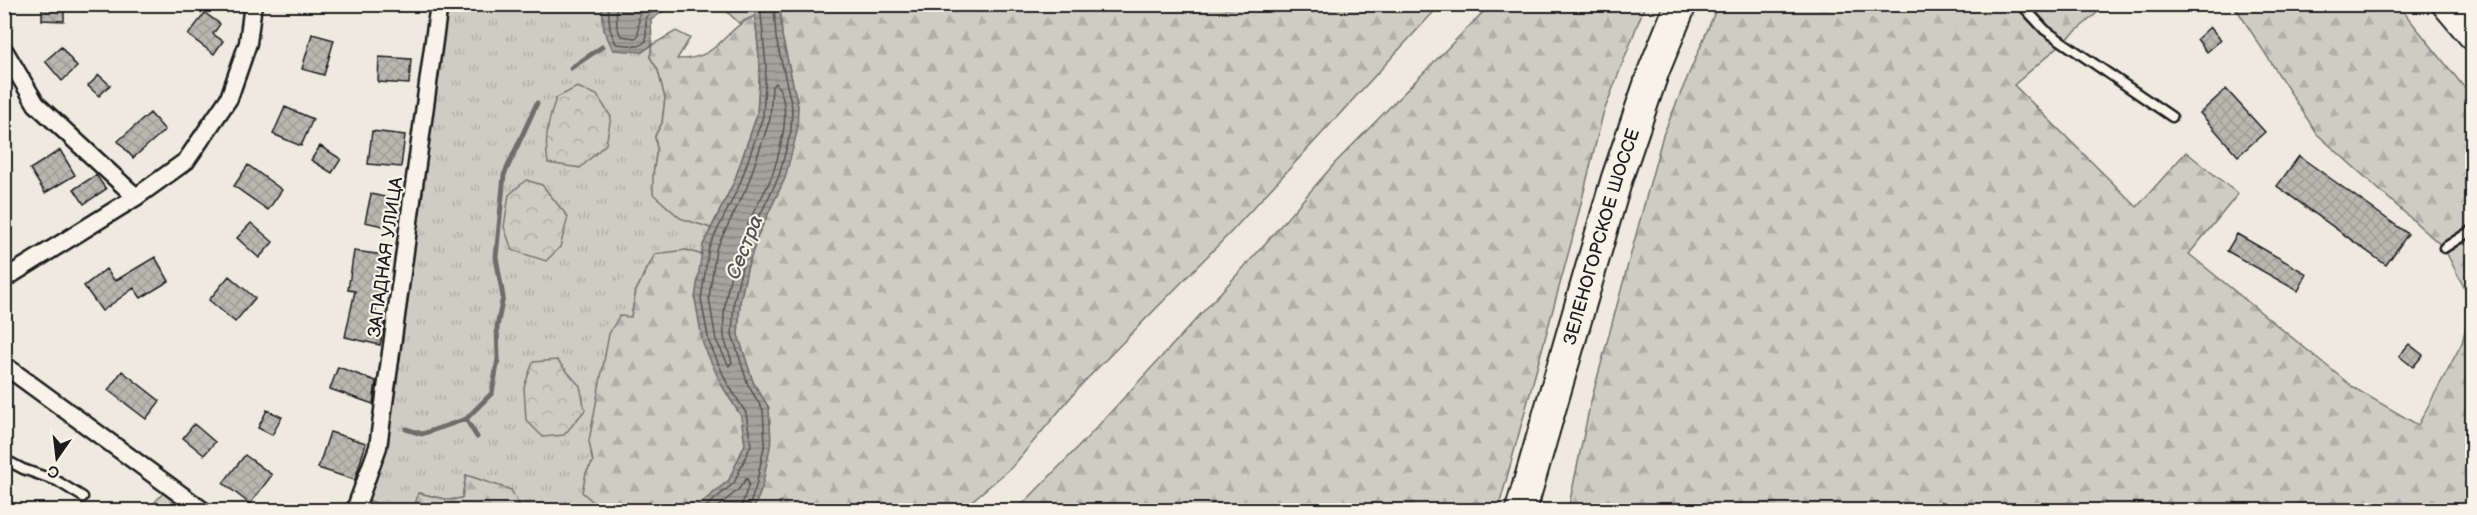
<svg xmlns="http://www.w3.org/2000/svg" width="2477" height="515" viewBox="0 0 2477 515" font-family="'Balsamiq Sans',sans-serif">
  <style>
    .grass { fill: url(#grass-tufts); stroke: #767470; stroke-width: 1.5 }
    .forest { fill: url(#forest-firs); stroke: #767470; stroke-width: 1.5 }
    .park { fill: url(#park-crowns); stroke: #767470; stroke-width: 1.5 }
    .water { fill: url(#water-rules); stroke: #6f6d69; stroke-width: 1.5 }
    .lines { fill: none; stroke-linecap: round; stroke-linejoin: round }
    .shore { stroke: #535250; stroke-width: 1.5 }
    .stream { stroke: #6f6d69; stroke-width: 5 }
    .building { fill: url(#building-cross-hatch); stroke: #1c1c1c; stroke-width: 1.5 }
    .lane-casing { stroke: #1c1c1c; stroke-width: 13 }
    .street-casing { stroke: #1c1c1c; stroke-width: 21 }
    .primary-casing { stroke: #1c1c1c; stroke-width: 30 }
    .highway-casing { stroke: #1c1c1c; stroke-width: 34 }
    .lane { stroke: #f7f3e8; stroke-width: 8 }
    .street { stroke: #f7f3e8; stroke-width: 16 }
    .primary { stroke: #f7f3e8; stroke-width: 26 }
    .highway { stroke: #f7f3e8; stroke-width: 30 }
    .labels { text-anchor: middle; stroke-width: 4.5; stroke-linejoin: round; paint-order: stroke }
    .street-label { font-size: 18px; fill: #1c1c1c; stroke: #f7f3e8 }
    .water-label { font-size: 20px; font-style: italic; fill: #535250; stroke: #f7f3e8 }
  </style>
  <defs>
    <pattern id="grass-tufts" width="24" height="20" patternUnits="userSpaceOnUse" patternTransform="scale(1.5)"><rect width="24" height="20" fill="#cfccc3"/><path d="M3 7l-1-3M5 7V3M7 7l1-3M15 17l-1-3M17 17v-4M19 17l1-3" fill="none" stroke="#b1afa7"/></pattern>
    <pattern id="forest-firs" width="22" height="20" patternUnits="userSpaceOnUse" patternTransform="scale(1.5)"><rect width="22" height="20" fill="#cfccc3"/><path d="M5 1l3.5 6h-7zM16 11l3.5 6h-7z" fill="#b1afa7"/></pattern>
    <pattern id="park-crowns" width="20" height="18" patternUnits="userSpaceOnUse" patternTransform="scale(1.5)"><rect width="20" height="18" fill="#cfccc3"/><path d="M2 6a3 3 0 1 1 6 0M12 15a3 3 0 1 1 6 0" fill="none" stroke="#b1afa7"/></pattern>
    <pattern id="water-rules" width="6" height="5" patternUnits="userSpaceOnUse" patternTransform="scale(1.5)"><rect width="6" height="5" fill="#a6a39d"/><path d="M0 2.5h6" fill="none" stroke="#86847f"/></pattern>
    <pattern id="building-cross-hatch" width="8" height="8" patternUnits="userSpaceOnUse" patternTransform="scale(1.5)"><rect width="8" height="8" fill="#bab7af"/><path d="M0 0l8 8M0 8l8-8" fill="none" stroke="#9f9d96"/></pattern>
  </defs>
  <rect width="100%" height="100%" fill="#eeeae0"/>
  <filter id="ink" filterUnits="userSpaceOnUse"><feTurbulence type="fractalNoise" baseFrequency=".0167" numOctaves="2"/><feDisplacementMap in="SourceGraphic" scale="12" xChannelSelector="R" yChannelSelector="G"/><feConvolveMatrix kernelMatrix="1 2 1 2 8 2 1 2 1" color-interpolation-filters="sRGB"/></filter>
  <g filter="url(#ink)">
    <!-- grass -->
    <path class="grass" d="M439,5H602L604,30L642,52L652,45L650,57L658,70L665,98L662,123L655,136L657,149L653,174L680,217L711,228L703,245L702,255L686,250L646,269L636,291L631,317L591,454L593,462L586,473L592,501L597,510H519L520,507L511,490L466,475L462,498L449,500L419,493L414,510H394L360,497L378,447Z
      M720,5H754L755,16L739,23Z
      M169,486L202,510H148Z"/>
    <!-- forest -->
    <path class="forest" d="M780,5H1440L1232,231L1081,385L1012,467L961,510H753L762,488L769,408L753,382L738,335L740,302L747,269L758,235L785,178L798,106L782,36Z
      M1490,5H1645L1603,114L1572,240L1498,510H1017L1086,439L1256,254L1335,163Z
      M1718,5H2106L2014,85L2137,207L2186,152L2238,194L2189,254L2354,388L2418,425L2462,343L2472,303L2444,248L2317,134L2234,5H2398L2472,97V510H1568L1590,405L1663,135Z
      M755,16L760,66L757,115L734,182L711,228L680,218L653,194V174L657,149L655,136L662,123L665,98L658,70L650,57L652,45L676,31L690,38L677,59C721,60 722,29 755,16Z
      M686,250L702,255L695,299L721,384L741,416L745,444L729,480L693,510H597L592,501L582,492L586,473L593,462L589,441L609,334L619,316L631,317L636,291L655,254Z
      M466,475L511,490L520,507L519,510H414L418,493L449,500L462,498Z"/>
    <!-- park -->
    <path class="park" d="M577,87L597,95L611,117L606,144L580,168L548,163C544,139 548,121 556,98Z
      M526,180L542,185L568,217L560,247L546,261L512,250L504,227L509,195Z
      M557,360L580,386L585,410L564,435L543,437L526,420L524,387L533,362Z"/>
    <!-- water -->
    <path class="water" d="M602,5H672L651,20L652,45L642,52L613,50L604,30Z
      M754,5H780L782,36L798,106L797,132L785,178L758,235L747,269L740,302L738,335L753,382L769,408L771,442L762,488L753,510H693L729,480L745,444L741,416L721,384L703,344L695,299L703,245L734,182L757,115L760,66Z"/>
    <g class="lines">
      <!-- shore -->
      <path class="shore" d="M608,4L610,29L616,44L639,46L646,41V17L662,4
        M616,4L617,27L621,36L635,38L638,36L639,15L649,4
        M776,83C793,106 781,148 773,173C766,193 752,211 745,231C733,263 721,302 724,336C725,344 730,354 732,362L729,366L716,340L709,298L716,249L747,187L770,119L772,86Z
        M702,510L734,483L751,445L746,413L726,381L709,342L701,299L709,247L740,184L763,116L766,66L760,4
        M714,510L738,490L747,478L749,484L740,510
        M748,510L756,486L765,442L763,410L748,385L732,334L734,301L742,267L752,232L779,176L791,131L792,107L776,38L774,4"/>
      <!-- stream -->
      <path class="stream" d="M571,68L602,47
        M406,429L422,434L466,419
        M477,437L466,419L492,393L498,359L497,327L503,297L496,257L504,175L537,103"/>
    </g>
    <!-- building -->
    <path class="building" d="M42,4H64V21L42,20Z
      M205,13L220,24L213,34L223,41L214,54L188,35Z
      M2210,27L2221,40L2207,52L2197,39Z
      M312,34L334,40L324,75L302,69Z
      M61,47L77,67L62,81L45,61Z
      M379,57L411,59L409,84L378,82Z
      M99,75L110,85L99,96L88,86Z
      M2226,89L2265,132L2238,156L2200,113Z
      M285,107L313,119L301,146L273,134Z
      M150,113L165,130L133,158L118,141Z
      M372,131L405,135L401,167L368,164Z
      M320,146L341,159L332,173L311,160Z
      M60,150L75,175L45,193L30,169Z
      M2299,156L2408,234L2386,265L2277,186Z
      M248,165L282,190L268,210L234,186Z
      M96,175L106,189L84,204L74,189Z
      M371,194L394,199L388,227L365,222Z
      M251,223L273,242L259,258L237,238Z
      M2237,234L2307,274L2298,291L2227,251Z
      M354,251L384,255L375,316L385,319L380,345L345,337L355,291L348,290Z
      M155,257L169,281L141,298L134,288L102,311L84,286L106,269L115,281Z
      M229,276L255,298L235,322L209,300Z
      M2409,344L2423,355L2413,367L2399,356Z
      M338,367L376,381L373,404L330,389Z
      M122,371L160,401L146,419L108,390Z
      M267,410L282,417L272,435L258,428Z
      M194,424L215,442L204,455L183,438Z
      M330,432L366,443L355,480L318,468Z
      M245,455L272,475L250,504L223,483Z"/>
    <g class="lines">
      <defs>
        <path id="lane" d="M2021,4L2045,30L2172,117
          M2444,248L2472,230
          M4,459L23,469L57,481L83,497"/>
        <path id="street" d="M4,50L36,104L136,197
          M4,279L136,197L186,161L229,98L248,43L253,4
          M4,365L202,510
          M355,510L378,447L439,4"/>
        <path id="primary" d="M2445,4L2472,36"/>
        <g id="highway">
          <path id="s1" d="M1521,510L1617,178L1654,70L1681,4"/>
        </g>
      </defs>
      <!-- lane casing -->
      <use href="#lane" class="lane-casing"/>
      <!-- street casing -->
      <use href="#street" class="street-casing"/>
      <!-- primary casing -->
      <use href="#primary" class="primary-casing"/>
      <!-- highway casing -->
      <use href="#highway" class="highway-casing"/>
      <!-- lane -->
      <use href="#lane" class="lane"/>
      <!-- street -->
      <use href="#street" class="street"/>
      <!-- primary -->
      <use href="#primary" class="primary"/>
      <!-- highway -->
      <use href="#highway" class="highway"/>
    </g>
  </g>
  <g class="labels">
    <!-- street labels -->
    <g class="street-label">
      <text dy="6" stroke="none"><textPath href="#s1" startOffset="285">ЗЕЛЕНОГОРСКОЕ ШОССЕ</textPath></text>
      <text transform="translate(385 257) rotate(-82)" y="6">ЗАПАДНАЯ УЛИЦА</text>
    </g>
    <!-- water labels -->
    <g class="water-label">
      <text transform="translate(744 247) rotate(-68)" y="7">Сестра</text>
    </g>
  </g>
  <!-- margin -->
  <rect width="2477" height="515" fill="none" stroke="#f7f3e8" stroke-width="24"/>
  <rect x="12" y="12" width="2453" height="491" fill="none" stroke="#1c1c1c" stroke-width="2" filter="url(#ink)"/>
  <!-- north arrow -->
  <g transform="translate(57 458) rotate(194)" stroke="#f7f3e8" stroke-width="4.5" paint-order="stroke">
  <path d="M0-4.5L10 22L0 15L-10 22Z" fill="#1c1c1c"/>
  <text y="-9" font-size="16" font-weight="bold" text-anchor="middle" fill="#1c1c1c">С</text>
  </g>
</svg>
